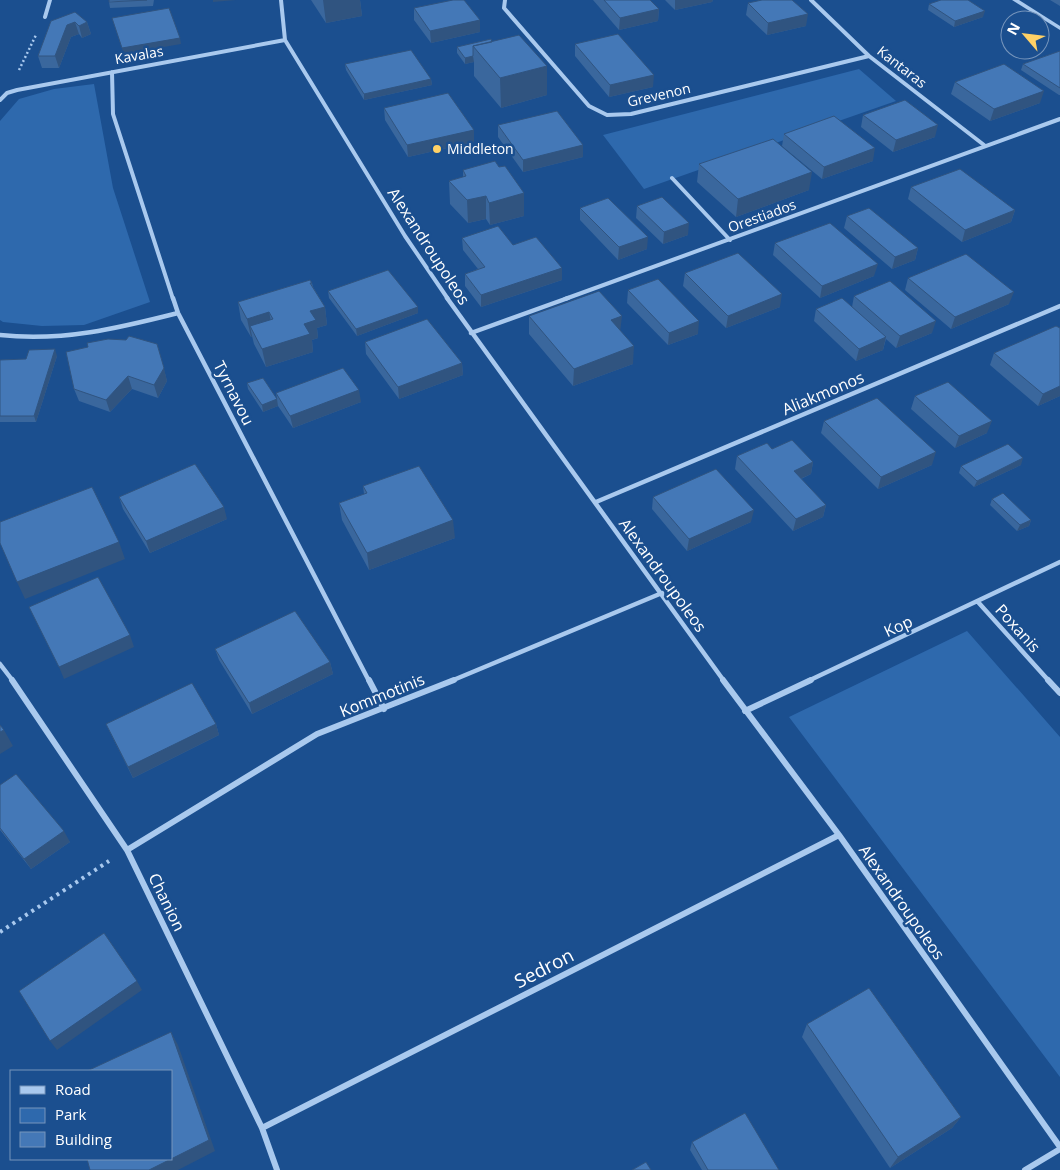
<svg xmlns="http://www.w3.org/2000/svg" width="1060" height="1170" viewBox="0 0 1060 1170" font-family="'Open Sans',sans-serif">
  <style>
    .green { fill: #2e69ad }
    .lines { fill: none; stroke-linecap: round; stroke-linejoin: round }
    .path-far1 { stroke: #a9c9ee; stroke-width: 2.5; stroke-dasharray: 2 2.5; stroke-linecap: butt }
    .path { stroke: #a9c9ee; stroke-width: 4; stroke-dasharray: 3 4.5; stroke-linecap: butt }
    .minor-far2 { stroke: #a9c9ee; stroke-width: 4 }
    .minor-far1 { stroke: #a9c9ee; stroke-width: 4.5 }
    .minor { stroke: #a9c9ee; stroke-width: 6 }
    .tertiary { fill: #a9c9ee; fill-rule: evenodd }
    .wall { fill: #3a679d }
    .shaded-wall { fill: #305480 }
    .building { fill: #4478b7; stroke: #305480 }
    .poi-dot { fill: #ffd166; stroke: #1b4f8f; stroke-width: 2 }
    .labels { text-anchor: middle; stroke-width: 5; stroke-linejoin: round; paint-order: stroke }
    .far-street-label { font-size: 14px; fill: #fff; stroke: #1b4f8f }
    .far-poi-label { font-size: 14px; fill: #fff; stroke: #1b4f8f; text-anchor: start }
    .street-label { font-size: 16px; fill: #fff; stroke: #1b4f8f }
    .near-street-label { font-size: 19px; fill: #fff; stroke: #1b4f8f }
  </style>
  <rect width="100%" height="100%" fill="#1b4f8f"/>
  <!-- green -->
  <path class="green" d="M859,69L896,101L644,189L603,135Z
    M94,84L113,188L150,302L84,325L42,326L3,322L0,320V121L19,99L54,89Z
    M967,631L1060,737V1077L789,717Z"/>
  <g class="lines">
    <!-- path-far1 -->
    <path class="path-far1" d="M19,70L36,35"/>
    <!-- path -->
    <path class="path" d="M0,932L109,861"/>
    <!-- minor-far2 -->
    <path class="minor-far2" d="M281,0L285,40L405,236L448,299
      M505,0L504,8L589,106L607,115L631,114L869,56
      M811,0L869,56L984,145
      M45,17L50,0
      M112,72L113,114L173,299
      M0,100L7,93L17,90L285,40
      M672,178L730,240
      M565,299L1060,119"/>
    <!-- minor-far1 -->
    <path class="minor-far1" d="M173,298L178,313L369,681
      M447,298L724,681
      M471,333L568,298
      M0,335C62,342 119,328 178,313
      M596,502L1060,306
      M978,602L1049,681
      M0,664L13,681
      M451,681L662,593
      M808,681L1060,562"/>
    <!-- minor -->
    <path class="minor" d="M12,680L127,850L262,1128L277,1170
      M369,680L384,709
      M723,680L839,835L1060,1147
      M1048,680L1060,693
      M745,711L811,680
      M127,850L317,734L454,680
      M262,1128L839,835
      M1025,1170L1060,1149"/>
    <!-- tertiary -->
    <path class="tertiary" d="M1012,0H1019L1060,26V30Z"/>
  </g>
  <!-- wall -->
  <path class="wall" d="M109,0H154L153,6L110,8L109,2Z
    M311,0H360L362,16L326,23Z
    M593,0H650L659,9L658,21L619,30Z
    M665,0H713L712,2L675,10Z
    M1050,0H1060V6Z
    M748,3L806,26L767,35L746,15Z
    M929,4L983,17L954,27L928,10Z
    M414,8L480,32L431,43L414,20Z
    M51,21L87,22L91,34L82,38L79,34L71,37L59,68H42L38,56Z
    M492,42L547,66V95L501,108L474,76V62L465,64L457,53V47Z
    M575,44L653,87L609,97L575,56Z
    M1060,51V95H1059L1021,70L1023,64Z
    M345,64L431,79L432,85L364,100L346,70Z
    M955,82L1040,103L990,121L951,94Z
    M384,108L474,142L408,157L385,120Z
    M863,115L935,137L893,152L861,127Z
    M498,125L583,157L523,172L498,137Z
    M784,134L873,161L822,179L782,146Z
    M699,164L809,190L736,217L697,182Z
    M499,167L524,193V216L490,225L486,219L468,223L450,204L449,181L463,177V170Z
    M911,187L1015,210L1011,222L962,242L908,199Z
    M637,206L688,235L663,244L636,218Z
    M580,208L647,249L618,260L580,220Z
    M847,216L918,248L915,260L892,269L844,228Z
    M462,238L513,245L562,280L481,307L465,286V274L478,269L463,250Z
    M775,243L874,276L820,298L773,255Z
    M685,273L780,307L726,328L683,286Z
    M908,278L1009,304L951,329L905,290Z
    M312,283L313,287L325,307L327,325L317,328L318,338L312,340L313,352L266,367L254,344L252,336L251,337L241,320L238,302Z
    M628,290L698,334L668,345L627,303Z
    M328,291L418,313L357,336L329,298Z
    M854,296L932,333L896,348L886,339L883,350L856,361L814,321L816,309L852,307Z
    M529,316L620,331L633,364L573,386L529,334Z
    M1060,328V396L1038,406L990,365L994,353Z
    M365,342L462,363L463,375L399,399L366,354Z
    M157,344L167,381L158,398L132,389L110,412L79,401L74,389Z
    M57,356L36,422H0V360L26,359Z
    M247,383L277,399L276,393L361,402L293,428L278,406L263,412L248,389Z
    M915,396L987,433L955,448L911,409Z
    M824,421L932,465L878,489L821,433Z
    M772,449L813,462L811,474L801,479L826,505L823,517L793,531L735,469L737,456Z
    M1021,465L974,487L959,473L961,466Z
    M363,486L455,538L369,570L342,520L339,503L364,494Z
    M119,497L227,519L150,553L123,509Z
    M653,497L751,522L687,551L652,509Z
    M992,499L1031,520L1029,526L1017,531L990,505Z
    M215,649L330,662L333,674L252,714L219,660Z
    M106,724H216L219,735L133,778Z
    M0,785L70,842L31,869L0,830Z
    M807,1024L961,1117L952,1128L890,1168L802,1037Z
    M692,1142L779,1170H702L690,1150Z"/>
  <!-- shaded-wall -->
  <path class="shaded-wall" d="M213,0H236L213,2Z
    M323,0H360L362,16L326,23Z
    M675,0H713L712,2L675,10Z
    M659,9L658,21L619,30L620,18Z
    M985,11L983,17L954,27L955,21Z
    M808,14L806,26L767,35L768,23Z
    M480,20V32L431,43L430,31Z
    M75,22L79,34L71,37L59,68L55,56L67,25Z
    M87,22L91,34L82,38L79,26Z
    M180,38L181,44L123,54L122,48Z
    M473,56L474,62L465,64V58Z
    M547,66V95L501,108L500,78Z
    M654,75L653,87L609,97L610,85Z
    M431,79L432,85L364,100V94Z
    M1044,91L1040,103L990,121L994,109Z
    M938,125L935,137L893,152L896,140Z
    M474,130V142L408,157L407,145Z
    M583,145V157L523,172V160Z
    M875,148L873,161L822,179L824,167Z
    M812,172L809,190L736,217L738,199Z
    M524,193V216L490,225L489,203Z
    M486,196V219L468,223L467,200Z
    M1015,210L1011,222L962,242L965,230Z
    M689,223L688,235L663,244L664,232Z
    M648,237L647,249L618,260L619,247Z
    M918,248L915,260L892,269L895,257Z
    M878,264L874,276L820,298L822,286Z
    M562,268V280L481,307V295Z
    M1014,292L1009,304L951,329L955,317Z
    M782,294L780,307L726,328L728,316Z
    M325,307L327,325L317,328L318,338L312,340L313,352L266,367L262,349L310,311Z
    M418,307V313L357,336L356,329Z
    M269,312L273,330L250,326L252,336L251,337L247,319Z
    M622,316L620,333L611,320Z
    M699,321L698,334L668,345L669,333Z
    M936,321L932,333L896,348L900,336Z
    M886,337L883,350L856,361L859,349Z
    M634,346L633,364L573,386L574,369Z
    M55,349L57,356L36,422L34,416Z
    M462,363L463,375L399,399L398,387Z
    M164,368L167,381L158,398L154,385Z
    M128,376L132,389L110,412L106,400Z
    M1060,386V396L1038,406L1043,394Z
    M359,390L361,402L293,428L290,416Z
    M277,399L278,406L263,412L262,405Z
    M992,421L987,433L955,448L959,436Z
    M936,452L932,465L878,489L881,477Z
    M1023,458L1021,465L974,487L977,481Z
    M813,462L811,474L791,483L794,471Z
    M826,505L823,517L793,531L796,519Z
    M224,507L227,519L150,553L146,541Z
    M754,510L751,522L687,551L689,539Z
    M453,520L455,538L369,570L367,553Z
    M1031,520L1029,526L1017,531L1020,525Z
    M119,542L125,559L25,599L17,582Z
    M130,635L134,647L64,679L59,667Z
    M330,662L333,674L252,714L249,703Z
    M216,724L219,735L133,778L128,767Z
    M4,730L13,746L0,754V732Z
    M64,831L70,842L31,869L24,859Z
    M137,981L142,990L57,1050L50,1041Z
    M171,1032L178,1045L215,1151L178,1170H149Z
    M961,1117L952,1128L890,1168L898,1157Z"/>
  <!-- building -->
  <path class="building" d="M109,0H147L109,2Z
    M453,0H464L480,20L430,31L414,8Z
    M604,0H650L659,9L620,18Z
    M762,0H792L808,14L768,23L748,3Z
    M941,0H968L985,11L955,21L929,4Z
    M169,8L180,38L122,48L112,18Z
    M75,12L87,22L79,26L75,22L67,25L55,56H38L51,21Z
    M618,34L654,75L610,85L575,44Z
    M519,35L547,66L500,78L473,46Z
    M491,39L492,42L473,46V56L465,58L457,47Z
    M411,50L431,79L364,94L345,64Z
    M1060,51V88L1023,64Z
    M1004,64L1044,91L994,109L955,82Z
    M448,93L474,130L407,145L384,108Z
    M905,100L938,125L896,140L863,115Z
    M557,111L583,145L523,160L498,125Z
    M834,116L875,148L824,167L784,134Z
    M773,139L812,172L738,199L699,164Z
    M495,161L499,167L505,166L524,193L489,203L486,196L467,200L449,181L466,176L463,170Z
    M960,169L1015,210L965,230L911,187Z
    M662,197L689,223L664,232L637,206Z
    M608,198L648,237L619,247L580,208Z
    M869,208L918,248L895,257L847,216Z
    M830,223L878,264L822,286L775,243Z
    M498,226L513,245L536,237L562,268L481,295L465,274L485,267L462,238Z
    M738,253L782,294L728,316L685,273Z
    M966,254L1014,292L955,317L908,278Z
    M388,270L418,307L356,329L328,291Z
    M658,279L699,321L669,333L628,290Z
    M310,280L312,283H310L325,307L310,311L316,320L304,324L310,334L262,349L250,326L273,319L269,312L247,319L238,302Z
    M890,281L936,321L900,336L854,296Z
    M599,291L622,316L611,320L634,346L574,369L529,316Z
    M842,298L886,337L859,349L816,309Z
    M427,319L462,363L398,387L365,342Z
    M1056,326L1060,328V386L1043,394L994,353Z
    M129,336L157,344L164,368L154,385L128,376L106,400L74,389L66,352L88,347L87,343L108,339L126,340Z
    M55,349L34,416H0V360L26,359L29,350Z
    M343,368L359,390L290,416L276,393Z
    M263,378L277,399L262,405L247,383Z
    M948,382L992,421L959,436L915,396Z
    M877,398L936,452L881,477L824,421Z
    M792,440L813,462L794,471L826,505L796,519L737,456L767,443L772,449Z
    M1008,444L1023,458L977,481L961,466Z
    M195,464L224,507L146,541L119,497Z
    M419,466L453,520L367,553L339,503L367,493L363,486Z
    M716,469L754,510L689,539L653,497Z
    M92,487L119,542L17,582L0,543V522Z
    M1003,493L1031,520L1020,525L992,499Z
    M98,577L130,635L59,667L29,607Z
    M295,611L330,662L249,703L215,649Z
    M192,683L216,724L128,767L106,724Z
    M0,725L4,730L0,732Z
    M16,774L64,831L24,859L0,828V785Z
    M104,933L137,981L50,1041L19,991Z
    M869,988L961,1117L898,1157L807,1024Z
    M171,1032L209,1140L171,1159V1071H87Z
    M745,1113L779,1170H708L692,1142Z
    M87,1159H171L149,1170H90Z
    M646,1162L651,1170H632Z"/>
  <!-- markers -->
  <circle class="poi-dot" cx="437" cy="149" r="5"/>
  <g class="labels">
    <!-- far-street labels -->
    <g class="far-street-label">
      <text transform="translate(139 55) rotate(-10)" y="5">Kavalas</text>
      <text transform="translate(902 67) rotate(38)" y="5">Kantaras</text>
      <text transform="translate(659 95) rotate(-13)" y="5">Grevenon</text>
      <text transform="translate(762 216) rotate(-20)" y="5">Orestiados</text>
    </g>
    <!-- far-poi labels -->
    <g class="far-poi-label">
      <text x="447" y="154">Middleton</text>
    </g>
    <!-- street labels -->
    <g class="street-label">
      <text transform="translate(429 246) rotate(57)" y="6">Alexandroupoleos</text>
      <text transform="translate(234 393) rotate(63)" y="6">Tyrnavou</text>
      <text transform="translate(823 393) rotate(-23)" y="6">Aliakmonos</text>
      <text transform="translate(663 575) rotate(54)" y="6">Alexandroupoleos</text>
      <text transform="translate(898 626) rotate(-25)" y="6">Kop</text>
      <text transform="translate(1018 628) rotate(48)" y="6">Poxanis</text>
      <text transform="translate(382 695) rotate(-22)" y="6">Kommotinis</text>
      <text transform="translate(167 902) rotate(64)" y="6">Chanion</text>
      <text transform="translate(902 902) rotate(55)" y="6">Alexandroupoleos</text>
    </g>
    <!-- near-street labels -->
    <g class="near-street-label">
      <text transform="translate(544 968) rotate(-27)" y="7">Sedron</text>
    </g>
  </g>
  <!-- legend -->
  <rect x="10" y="1070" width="162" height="90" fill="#1b4f8f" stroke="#7695bc"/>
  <rect x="20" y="1086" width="25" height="8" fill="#a9c9ee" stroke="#7695bc"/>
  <text x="55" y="1095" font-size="15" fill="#ffffff">Road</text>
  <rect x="20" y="1108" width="25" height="15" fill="#2e69ad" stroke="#7695bc"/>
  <text x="55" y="1120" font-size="15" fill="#ffffff">Park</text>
  <rect x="20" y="1132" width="25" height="15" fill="#4478b7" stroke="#7695bc"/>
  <text x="55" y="1145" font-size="15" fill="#ffffff">Building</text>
  <!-- north arrow -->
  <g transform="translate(1025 35) rotate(298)"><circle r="24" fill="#1b4f8f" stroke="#7695bc"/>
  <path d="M0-4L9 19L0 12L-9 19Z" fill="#ffd166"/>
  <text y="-8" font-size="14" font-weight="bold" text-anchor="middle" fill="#ffffff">N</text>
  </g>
</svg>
